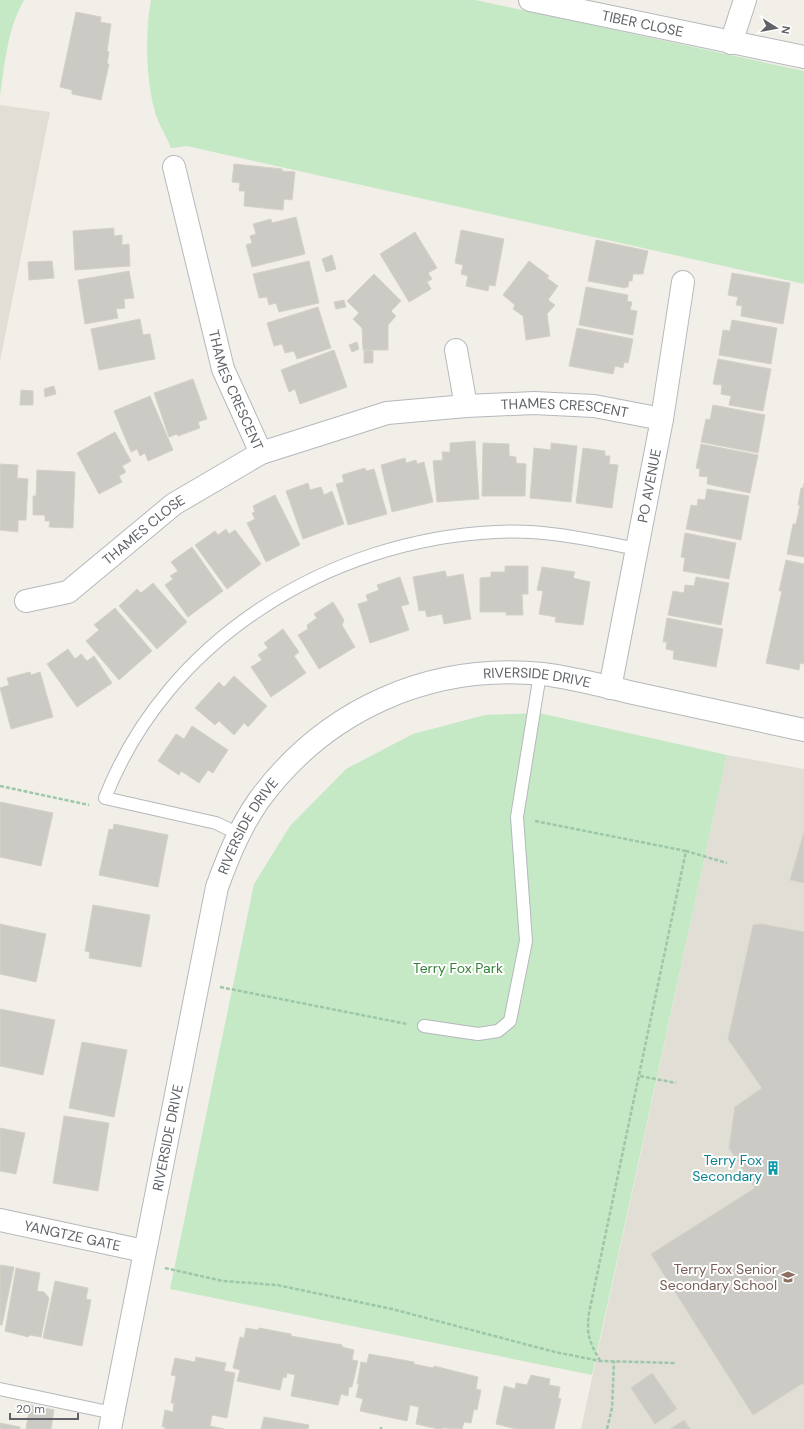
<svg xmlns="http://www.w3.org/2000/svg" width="804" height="1429" viewBox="0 0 804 1429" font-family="'DM Sans',sans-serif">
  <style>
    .education { fill: #e1ded6 }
    .green { fill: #c5e8c5 }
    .building { fill: #cccac5; stroke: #d6d1c6 }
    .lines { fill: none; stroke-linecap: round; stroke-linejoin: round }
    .service-casing { stroke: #b5b8bc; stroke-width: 14 }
    .minor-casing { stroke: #b5b8bc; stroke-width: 24 }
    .tertiary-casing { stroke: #b5b8bc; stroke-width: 24 }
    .path { stroke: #9cc7a9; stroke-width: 2.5; stroke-dasharray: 4 2; stroke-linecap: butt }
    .service { stroke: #fff; stroke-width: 12 }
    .minor { stroke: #fff; stroke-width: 22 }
    .tertiary { stroke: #fff; stroke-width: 22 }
    .labels { text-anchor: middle; stroke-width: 4; stroke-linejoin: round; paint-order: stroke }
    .street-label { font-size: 14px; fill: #5f6368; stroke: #fff }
    .park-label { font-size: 14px; fill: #348238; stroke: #fff }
    .culture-label { font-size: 14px; fill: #0d838f; stroke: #fff; text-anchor: end }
    .education-label { font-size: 14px; fill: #785e54; stroke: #fff; text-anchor: end }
  </style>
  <rect width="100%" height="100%" fill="#f1efe8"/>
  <!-- education -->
  <path class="education" d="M0,105L50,112L0,361Z
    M727,755L804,769V1429H581Z"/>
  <!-- green -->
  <path class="green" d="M0,0H24C7,30 5,63 0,96Z
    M151,0H475L804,71V284L187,146L171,148C166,135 157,122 154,108C146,77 145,32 151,0Z
    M539,713L727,755L592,1375L170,1289L254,884L290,826L346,769L413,734L485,715Z"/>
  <!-- building -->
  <path class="building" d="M76,12L101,17L100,22L111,24L107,51L109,52L107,64H109L101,100L72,94V90L60,87Z
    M234,164L282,169V171L295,172L292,200L284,199L283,210L244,206L245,191H239L240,183L232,182Z
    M296,217L305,254L252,267L246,245L252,243L250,236L256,234L253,224L271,219L272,223Z
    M114,228V236L122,235V245L129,244L130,266L75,270L73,231Z
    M461,230L504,239L495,286L489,285L488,291L466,286L468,276L461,274L463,265L455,263Z
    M415,232L437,268L428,273L432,279L427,282L431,289L409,302L380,254Z
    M596,240L648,251L643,274H633L632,281H629L628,287H626L625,288L588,281Z
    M332,255L336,269L326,272L322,259Z
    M52,261L54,278L29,280L28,262Z
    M309,261L319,303L279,312L276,303L269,305L267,297L259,298L253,274Z
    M529,261L549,276L547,278L558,286L548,300L555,305L547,314L550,336L526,340L523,316L513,309L515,305L503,295Z
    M129,271L134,298L124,299L125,308L116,309L118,318L85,324L78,280Z
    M732,273L790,283L783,324L741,316L742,306L736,305L738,297L728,295Z
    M374,274L401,301L391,311L396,316L388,325V350H363L362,328L353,319L359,313L347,301Z
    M586,287L628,295L627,301L632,302L630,310L637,311L633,335L579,325Z
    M344,300L346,307L336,309L334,302Z
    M318,307L331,348L297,359L294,351L285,353L282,344L274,346L267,323Z
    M140,319L143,335L150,334L155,359L99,370L91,329Z
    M732,320L777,328L771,364L719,355L723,330L730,331Z
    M577,328L633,339L628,363L624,362L623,368L615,366L613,374L569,366Z
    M357,342L359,349L352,352L349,345Z
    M334,350L347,387L300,404L295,389L289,392L281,370Z
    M364,350L373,351V363H364Z
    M718,359L771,369L763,411L729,405L731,396L721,394L722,385L713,384Z
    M193,379L207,419L198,422L200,428L178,436L177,434L169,437L154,393Z
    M54,386L56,394L45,397L44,389Z
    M21,390L33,391V405H20Z
    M150,396L173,450L148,461L145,453L140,456L137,449L131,452L114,411Z
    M713,405L765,415L758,453L701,442L706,419L710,420Z
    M115,432L131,461L122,466L126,472L119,476L122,482L99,494L77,453Z
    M475,441L479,499L437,502L433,461L443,460L442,452H450V443Z
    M483,443L509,444V456L516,457V463L526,464L525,496H482Z
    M551,443L577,446L571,502L530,498L534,448L551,450Z
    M701,444L758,455L750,493L707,484L708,477L699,476L700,469L696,468Z
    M583,448L605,451V456H610L609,464L618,465L612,508L576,503Z
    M405,458L406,463L416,460L417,464L424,462L433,502L392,512L381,465Z
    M0,464L18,465L17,478L28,479L26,520H18V532L0,530Z
    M365,468L366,471L374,469L387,514L348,525L336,484L344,482L342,475Z
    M37,470L75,472L73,528L49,527L50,521H45V515H33V496H36Z
    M308,483L310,490L321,487L324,495L332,491L344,524L303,539L286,491Z
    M804,483V557L787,554L793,524H796L800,505H798L801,488H803Z
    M707,489L749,496L741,540L686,529L691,505L697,506L698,499L705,500Z
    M275,495L300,545L266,562L247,523L255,519L252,513L255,512L253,506Z
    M226,529L229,534L235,530L261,564L227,589L195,545L215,531L218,535Z
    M685,533L736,543L729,579L683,571L685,558L681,557Z
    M192,547L223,591L188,617L165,585L173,579L170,576L178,571L171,562Z
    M786,560L804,564V664L800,663L799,670L766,663L782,591H779Z
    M505,566H528V594H522L523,615H506V612H480V578L491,577V572H505Z
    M542,567L575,572L573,578L590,582L583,625L555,622L556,617L539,614L543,591L537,590Z
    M445,571L447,577L463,574L471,619L444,624L442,614L427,617L425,610L419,611L413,577Z
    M400,577L409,604L401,606L409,630L370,643L358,604L368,601L366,595L379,590L377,585Z
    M696,577L729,583L721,625L668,615L673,591L684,593L685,585L694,586Z
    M153,583L187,622L157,649L119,606L137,589L141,593Z
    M333,602L344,620L342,625L355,647L319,669L298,635L308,629L307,625L317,618L314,614Z
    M115,608L152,651L119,680L86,641L99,630L94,625Z
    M667,618L723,629L716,667L673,659L674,651L666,649L667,642H663Z
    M283,629L299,652L294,656L306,673L271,697L251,667L262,660L258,655L268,648L264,643Z
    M68,649L75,659L81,654L87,661L94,656L112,683L77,707L47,664Z
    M30,672L31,675L40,672L53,717L11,729L0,688L9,685L7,678Z
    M234,676L267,706L248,727L244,723L234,735L219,721L215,725L195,708L219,682L224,687Z
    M192,726L228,750L213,773L208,770L199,783L181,771L179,775L158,761L176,734L184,739Z
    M0,802L53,813L41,866L0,857Z
    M114,824L168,835L158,887L99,875L109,829L113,830Z
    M804,832V883L790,880Z
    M93,905L150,915L141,967L89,958L90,952L85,951Z
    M0,924L46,934L36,982L0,974Z
    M762,924L804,932V1385L803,1383L753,1415L651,1254L755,1188L729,1148L735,1107L762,1088L728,1039L753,925Z
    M0,1009L55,1020L43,1075L0,1066Z
    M82,1042L127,1050L114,1117L69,1108Z
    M64,1116L109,1123L98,1191L53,1183Z
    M0,1128L25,1133L16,1174L0,1171Z
    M0,1265L14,1267L2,1325H0Z
    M16,1268L40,1273L37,1291L44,1292L49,1298L41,1337L30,1335L28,1337L5,1331Z
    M55,1281L88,1288L86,1299L91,1300L82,1346L43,1338Z
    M246,1328L258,1330L259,1328L291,1334V1336L342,1345V1347L354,1350L352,1360L358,1361L352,1387H349L348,1396L341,1394L338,1405L291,1396L295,1375L287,1373L286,1378L283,1377L280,1390L237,1381L240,1370L233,1368L240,1337L244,1338Z
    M369,1354L414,1362V1364L433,1368L434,1366L478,1377L476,1389L481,1390L477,1410L474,1409L471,1423L464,1422L462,1429L444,1428L438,1429L416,1424L419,1407L410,1405L407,1421L360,1411L363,1399L356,1397L359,1384H357L361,1362L367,1363Z
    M196,1357L226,1363L224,1371L235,1373L227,1418L212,1415L210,1426L224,1429H165V1427H162L165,1410L173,1412L174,1403H171L176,1376L171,1375L175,1358L195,1362Z
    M652,1373L677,1409L655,1424L631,1388Z
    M531,1375L550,1379L549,1385L560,1387L558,1398L561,1399L554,1429H516L496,1424L504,1386L515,1389L516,1383L527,1385Z
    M30,1405L54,1410L51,1429H26Z
    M264,1417L309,1425L308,1429H261Z
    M684,1420L690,1429H670Z
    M0,1423L20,1427V1429H0Z"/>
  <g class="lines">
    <defs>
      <path id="service" d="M239,834L216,823L105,798C167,639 329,540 496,532C544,529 591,540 637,549
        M424,1026L478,1034L498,1031L510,1021L526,941L517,817L540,674
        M0,1389L113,1413"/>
      <g id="minor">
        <path id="s1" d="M530,0L804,57"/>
        <path d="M731,43L745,0"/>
        <path id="s2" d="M174,167L223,369L261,453"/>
        <path d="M456,350L466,406"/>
        <path id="s3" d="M26,601L68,592L174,504L261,453L387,413L466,406L534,403L594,406L662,419"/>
        <path id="s4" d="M610,688L662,419L683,282"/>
        <path id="s5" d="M0,1220L144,1251"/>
      </g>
      <g id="tertiary">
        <path id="s6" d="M110,1429L217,887C228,857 240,827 259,800C326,709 430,663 543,674C575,678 607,687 638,694C693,706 749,718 804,730"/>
      </g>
    </defs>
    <!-- service casing -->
    <use href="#service" class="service-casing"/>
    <!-- minor casing -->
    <use href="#minor" class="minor-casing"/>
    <!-- tertiary casing -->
    <use href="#tertiary" class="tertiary-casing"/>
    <!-- path -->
    <path class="path" d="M0,786L89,805
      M535,821L686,851
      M220,987L407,1024
      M640,1076L676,1083
      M165,1268L223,1281L277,1285L392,1309L555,1352L600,1361L675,1363
      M600,1361C590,1342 586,1336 589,1313L686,851L727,863
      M381,1429V1427
      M607,1429L612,1408L614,1361"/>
    <!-- service -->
    <use href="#service" class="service"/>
    <!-- minor -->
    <use href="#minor" class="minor"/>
    <!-- tertiary -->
    <use href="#tertiary" class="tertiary"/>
  </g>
  <!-- icons -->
  <defs>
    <symbol id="building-bare" viewBox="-9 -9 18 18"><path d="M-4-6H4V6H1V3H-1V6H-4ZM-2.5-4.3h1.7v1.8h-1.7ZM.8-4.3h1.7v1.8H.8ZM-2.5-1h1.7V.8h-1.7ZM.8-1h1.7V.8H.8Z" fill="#0f9aa8" stroke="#fff" stroke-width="2.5" paint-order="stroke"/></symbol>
    <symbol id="school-bare" viewBox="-9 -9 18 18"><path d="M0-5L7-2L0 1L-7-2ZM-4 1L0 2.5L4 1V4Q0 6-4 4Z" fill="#8d6e63" stroke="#fff" stroke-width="2.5" paint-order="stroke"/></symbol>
  </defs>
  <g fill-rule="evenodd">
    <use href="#building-bare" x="763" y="1158" width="20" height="20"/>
    <use href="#school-bare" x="778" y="1267" width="20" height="20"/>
  </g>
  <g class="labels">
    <!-- street labels -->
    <g class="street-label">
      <text dy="5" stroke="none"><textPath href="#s1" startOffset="115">TIBER CLOSE</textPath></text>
      <text dy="5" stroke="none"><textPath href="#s2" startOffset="232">THAMES CRESCENT</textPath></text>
      <text dy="5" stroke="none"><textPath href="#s3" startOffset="592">THAMES CRESCENT</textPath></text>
      <text dy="5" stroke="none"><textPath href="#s4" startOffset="206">PO AVENUE</textPath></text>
      <text dy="5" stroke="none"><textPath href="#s3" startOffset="141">THAMES CLOSE</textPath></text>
      <text dy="5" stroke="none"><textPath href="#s6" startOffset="969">RIVERSIDE DRIVE</textPath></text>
      <text dy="5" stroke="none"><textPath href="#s6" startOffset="621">RIVERSIDE DRIVE</textPath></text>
      <text dy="5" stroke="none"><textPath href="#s6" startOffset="297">RIVERSIDE DRIVE</textPath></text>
      <text dy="5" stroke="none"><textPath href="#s5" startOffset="74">YANGTZE GATE</textPath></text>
    </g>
    <!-- park labels -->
    <g class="park-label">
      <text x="458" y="973">Terry Fox Park</text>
    </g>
    <!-- culture labels -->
    <g class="culture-label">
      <text x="762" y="1165">Terry Fox<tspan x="762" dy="16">Secondary</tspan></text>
    </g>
    <!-- education labels -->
    <g class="education-label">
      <text x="777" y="1274">Terry Fox Senior<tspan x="777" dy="16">Secondary School</tspan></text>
    </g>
  </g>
  <!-- north arrow -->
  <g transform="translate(776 28) rotate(101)" stroke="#ffffff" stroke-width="3" paint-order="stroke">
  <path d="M0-3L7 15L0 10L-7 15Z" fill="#5f6368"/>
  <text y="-6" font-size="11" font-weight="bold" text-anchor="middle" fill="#5f6368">N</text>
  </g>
  <!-- scale -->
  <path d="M10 1413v6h68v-6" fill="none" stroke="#5f6368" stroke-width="2"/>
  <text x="16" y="1413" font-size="12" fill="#5f6368" stroke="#ffffff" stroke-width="3" paint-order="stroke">20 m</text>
</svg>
